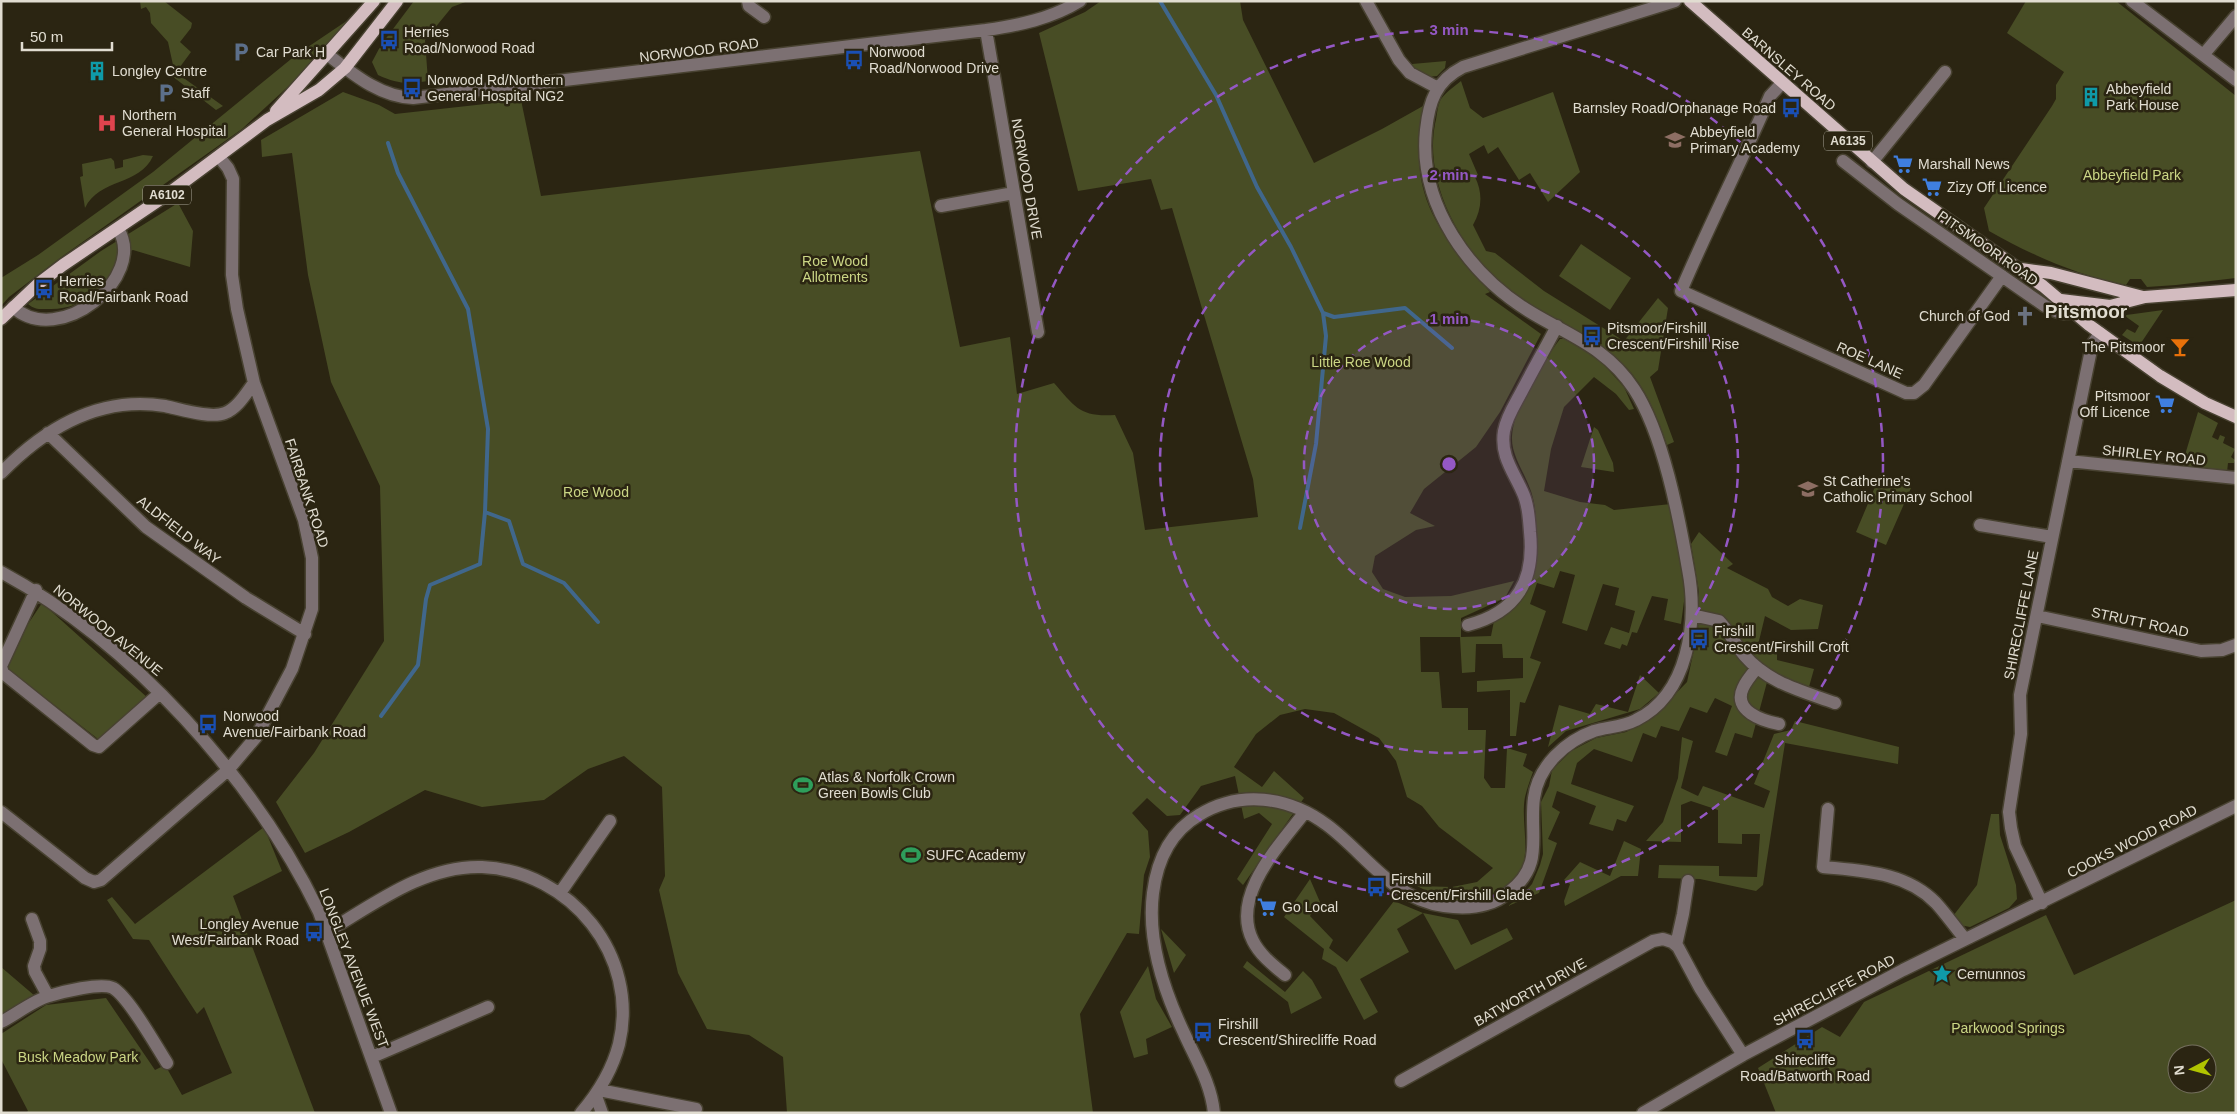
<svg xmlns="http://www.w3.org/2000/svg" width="2237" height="1114" viewBox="0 0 2237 1114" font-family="Helvetica,sans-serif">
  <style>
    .green { fill: #484d25; fill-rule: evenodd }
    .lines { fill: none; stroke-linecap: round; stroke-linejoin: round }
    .stream { stroke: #40678c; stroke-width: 4 }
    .minor-casing { stroke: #484231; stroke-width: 15 }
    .major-casing { stroke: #484231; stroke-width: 15 }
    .minor { stroke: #7c7072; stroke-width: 12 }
    .major { stroke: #d3bcc0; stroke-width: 12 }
    .ring { fill: none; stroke: #9458c4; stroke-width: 2.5; stroke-dasharray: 9 6 }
    .labels { text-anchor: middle; stroke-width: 5; stroke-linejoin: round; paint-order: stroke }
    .shield { fill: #2b2512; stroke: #aaa698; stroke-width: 1 }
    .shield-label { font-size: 12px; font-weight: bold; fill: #e1ddd1 }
    .poi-label { font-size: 14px; fill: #e1ddd1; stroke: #2b2512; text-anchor: start }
    .street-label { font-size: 14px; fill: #e1ddd1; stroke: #2b2512 }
    .park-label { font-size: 14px; fill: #cbd685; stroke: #2b2512 }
    .district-label { font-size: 19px; font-weight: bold; fill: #e1ddd1; stroke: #2b2512 }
    .centre { fill: #9458c4; stroke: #2b2512; stroke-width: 2.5 }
    .ring-label { font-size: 15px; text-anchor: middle; font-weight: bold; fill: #9458c4; stroke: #2b2512; stroke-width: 5; stroke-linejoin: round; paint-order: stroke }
  </style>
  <rect width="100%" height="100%" fill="#2b2512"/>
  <!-- green -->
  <path class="green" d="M140,1H164L192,23L191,28L180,42L191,52L177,71L173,65L168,42L151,23L150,13L146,7L141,9Z
    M414,1H468L452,7L425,40L428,81C408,84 397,84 378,75L372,62L381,45Z
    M1101,1H1240L1243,20L1314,163L1382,129L1423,106C1408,196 1434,226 1490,292L1485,294L1541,334L1500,412L1476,447L1424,489L1410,513L1435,526L1416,530L1375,556L1372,572L1383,589L1405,597L1451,596L1514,581L1505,598L1461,618V637L1491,636L1494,621C1533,598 1537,573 1536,531C1536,515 1535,500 1529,486C1523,470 1511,454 1512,436C1514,405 1542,363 1560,339H1571L1597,357L1624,387L1634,409L1629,410L1616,394L1594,377L1564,407L1551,449L1544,491L1580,502L1605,505L1614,510L1671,504L1685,594L1681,624L1664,620L1668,599L1652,596L1637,633L1632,632L1627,646L1622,644L1620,649L1604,644L1611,627L1629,633L1635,611L1615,605L1619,588L1603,584L1587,631L1562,623L1575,575L1560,571L1554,588L1537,583L1530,604L1546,611L1530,658L1541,662L1525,703L1520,702L1516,736H1510V690L1477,692V681L1523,678V658H1503L1502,644H1476L1475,672L1462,673L1460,637H1420L1421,672H1439L1442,708H1468V730H1486L1484,778L1491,788H1505L1507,748L1527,754L1523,766L1533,772C1530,780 1527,789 1525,797C1521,819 1529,843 1523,866C1517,888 1473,905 1452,901C1439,898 1429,892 1417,886L1452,887L1477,882L1493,868L1439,827L1422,806L1407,797L1396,761L1379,738L1334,713L1305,709L1280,715L1256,734L1234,767L1262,787L1274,771L1304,798L1243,885L1237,879L1272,824L1259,813L1244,819L1235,776L1201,786L1180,815L1167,816L1147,798L1132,813L1148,831L1150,857L1144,875L1139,934L1127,933L1080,1014L1093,1113H787L783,1057L749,1035L707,1029L678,973L659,890L665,876L662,787L624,756L588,769L544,800L482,807L425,790L349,832L305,853L276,802L314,753L384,641L380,486L331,382L308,275L292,153L262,157L261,140L343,92L379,105L395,114L521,100L541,196L920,151L960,347L1010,337L1017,394L1054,383C1076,408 1080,417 1115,415L1133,453L1145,530L1258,517L1253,479L1172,208L1161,210L1151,179L1078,191L1039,33L1085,12Z
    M2026,1H2116L2236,96V278L2176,285L2147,287L2141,279H2130L2126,285C2077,275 2033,256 1989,231L1984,208L2052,106L2056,99V85L2064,72L2007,33Z
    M351,18L306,70L242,129L60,258L9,297L1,306V278L38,255L153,172L296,55Z
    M1446,61L1445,68L1437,76L1428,77L1413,70L1412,64Z
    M173,69L178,74L223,106L216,110L172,76Z
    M1461,81L1470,108L1483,118L1553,92L1580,172L1548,202L1530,173L1519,180L1498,147L1488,154L1484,145L1469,154L1478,175L1475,177C1483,193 1482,209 1473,225L1486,251L1495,253L1544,291L1624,341L1658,298L1668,308L1658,370L1650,377L1674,442L1667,445C1657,417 1646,387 1624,365C1596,337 1564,328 1532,308C1474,272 1422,193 1435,124C1437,117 1437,108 1440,101C1443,94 1455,86 1461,81Z
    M143,155L153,156C140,186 99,178 85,208L80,177L83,176L82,164L111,158L114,161L115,169L123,167V160Z
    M178,203L193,231L190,267L133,250L121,254C107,284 86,310 49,309C40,309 35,310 28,304L101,251Z
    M1581,244L1631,278L1610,310L1559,276Z
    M2163,310L2139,346L2122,335L2127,329L2135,333L2139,326L2125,316L2122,318L2119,316Z
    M2198,412L2218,423L2212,437L2218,440L2220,435L2225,437L2223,443L2235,449L2231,457L2235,460L2234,463H2228L2227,472L2181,468Z
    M1594,427L1598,430L1613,463L1614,472L1581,467Z
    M1880,475L1911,488L1886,545L1856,532Z
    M1699,532L1733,564L1727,568L1768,589L1772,597L1788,606L1800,599L1823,605L1818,629L1791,630L1765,616L1758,645L1777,650V660L1814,669L1809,687L1770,671L1752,738L1735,733L1727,756L1715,752L1732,706L1715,698L1707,713L1690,707L1679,731L1661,726L1656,738L1643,733L1632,762L1594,749L1577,763L1571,784L1634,806L1626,822L1617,819L1613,831L1589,824L1596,806L1557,791L1552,807L1560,812L1548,839L1557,843L1539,893L1508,906L1521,896L1532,884L1540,865L1543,854L1541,802L1549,786L1552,770L1571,751L1596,738L1626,732L1651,719L1687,682L1698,631L1699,592L1691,544Z
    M42,603L149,699L98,739L12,672L7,671V664L10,663L28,624Z
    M1640,675L1659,693L1640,709L1566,731L1548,747L1559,705L1590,714L1596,704L1628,712Z
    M1795,721L1899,747L1898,764L1785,743L1763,885L1756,891L1700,879L1658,878L1659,865L1719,866V876L1757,877L1760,834H1742V844L1718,843V810L1691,801L1681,805V842L1646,841L1663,822L1678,778L1682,737L1693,741L1681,788L1698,796L1703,786L1764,808L1770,791L1754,784L1774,734L1791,730Z
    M1991,814H1999L2000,835L2016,885L2017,899L2009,908L1970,927L1960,925L1953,916L1977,885Z
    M264,827L282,871L233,896L315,1113H26L28,1111L1,1059V1034L46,1005L106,998L155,1070L165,1065L182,1095L232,1073L204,1007L197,1014L149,940L133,939L107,900L112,897L135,924Z
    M1624,841L1641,849L1638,876H1621L1565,906L1564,901L1570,884L1564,880L1580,862L1610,876Z
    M1310,879L1320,902L1310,916L1333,940L1329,948L1347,962L1394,901L1423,913L1458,920L1471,945L1507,928L1513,939L1455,970L1423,913L1397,929L1409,952L1360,979L1378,1012L1364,1020L1336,967L1322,959L1324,949L1284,917Z
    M2236,900V1113H1776L1758,1068L1822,1027L1840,1037L1864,1002L2046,915L2074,975ZM2177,1054H2207V1084H2177Z
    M1161,929L1186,955L1174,973Z
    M1247,961L1285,992L1303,971L1312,980L1322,998L1291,1014L1288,1002L1243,967Z
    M1148,966L1156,999L1172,1027L1146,1039L1148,1054L1134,1058L1120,1012Z
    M1,967L35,996L1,1015Z"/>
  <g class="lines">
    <!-- stream -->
    <path class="stream" d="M1160,1L1216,95L1257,187L1291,247L1323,313L1326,336L1316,444L1300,528
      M1323,313L1334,317L1405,308L1452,348
      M485,512L509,521L523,564L564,583L598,622
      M381,716L418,665L426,599L430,585L480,564L485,512L488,429L468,309L398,173L388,143"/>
    <defs>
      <path id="minor" d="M748,1L749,6L764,17
        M1366,1L1399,60L1410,73L1438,88
        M2132,1L2236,80
        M986,30L1038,332
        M327,54C353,74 380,97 413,98L986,30C1019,25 1051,19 1080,1
        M2204,54L2236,16
        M1782,83L1770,96C1742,161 1709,225 1681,291L1906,393H1914L1924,385L2002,276
        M1843,161L1898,204L2045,306C2054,310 2064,317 2073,311
        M1872,162L1945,72
        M941,206L1014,193
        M13,307C59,349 148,277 118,229
        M48,433L146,527L246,598L305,634
        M2068,461L2236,478
        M1,473C45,428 99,395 165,406C180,409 211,419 225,413C238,408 246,393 254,383
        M1980,525L2052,537
        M1,572C131,642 255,780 319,912L391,1113
        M1692,615L1719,621C1729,631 1735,644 1744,655C1768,683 1802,691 1835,703
        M2037,616L2201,651L2222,650L2236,645
        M1468,625C1517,612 1535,581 1530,532C1529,518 1528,503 1522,491C1513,471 1500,455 1504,431C1507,415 1516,403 1523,389C1534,368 1546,347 1557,326
        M1,666L36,590
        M1,667L3,673L93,745L99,747L160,693
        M1757,668C1752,674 1746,681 1743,688C1732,711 1763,721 1779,724
        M1828,809L1823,867C1863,871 1906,872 1936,903C1946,914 1955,927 1965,939
        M1,812L85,878L94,882L101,880L228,770L256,737L292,669L312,609V558L304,520L254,383L237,309L232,275L233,179L228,168L219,157
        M560,893L610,821
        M2042,903L2015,846L2011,828L2009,812L2021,734L2020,695L2092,345L2100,333
        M32,919L40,941V949L34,966L35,972L48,996
        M327,932C374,904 425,865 482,867C571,871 640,956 619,1044C612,1071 599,1092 581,1113
        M1676,945L1683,914L1688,881
        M1285,975C1273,965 1260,955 1253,941C1230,896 1279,846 1305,812
        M1,1022C15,1015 34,1000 49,996C62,992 101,982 113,988C129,997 156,1046 167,1063
        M372,1057L488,1007
        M1401,1081L1653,941L1663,939L1672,942L1678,947L1700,988L1743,1055
        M599,1090L696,1109
        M596,1096L602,1113
        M1214,1113C1211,1083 1196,1060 1184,1033C1164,991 1147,940 1153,893C1157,861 1170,832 1199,815C1240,790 1288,796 1327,825C1366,854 1392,899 1444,906C1458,908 1474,908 1487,904C1495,902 1502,898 1509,892C1545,865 1529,835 1534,798C1538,766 1566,741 1594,731C1608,727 1623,727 1636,720C1689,694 1698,621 1688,569C1679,517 1663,433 1634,389C1607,348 1572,337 1532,313C1470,276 1418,205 1426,130C1429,101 1436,81 1463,67L1675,1
        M1643,1113L1743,1055L1903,970L2236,806"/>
      <path id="major" d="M1690,1L1904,189L2043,286L2089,325L2160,376L2205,403L2236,417
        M276,111L374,1
        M2021,269L2051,273L2143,297
        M2061,300L2110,306L2145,297L2236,290
        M1,319L38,284L63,265L165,196L267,120L319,90L345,68L397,1"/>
    </defs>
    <!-- minor casing -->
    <use href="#minor" class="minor-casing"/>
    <!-- major casing -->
    <use href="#major" class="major-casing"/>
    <!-- minor -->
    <use href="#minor" class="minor"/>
    <!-- major -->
    <use href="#major" class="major"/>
  </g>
  <!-- distance rings -->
  <circle cx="1449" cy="464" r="145" fill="#9458c4" fill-opacity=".12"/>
  <g class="ring">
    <circle cx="1449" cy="464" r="145"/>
    <circle cx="1449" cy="464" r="289"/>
    <circle cx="1449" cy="464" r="434"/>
  </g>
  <!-- icons -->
  <defs>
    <symbol id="bus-bare" viewBox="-9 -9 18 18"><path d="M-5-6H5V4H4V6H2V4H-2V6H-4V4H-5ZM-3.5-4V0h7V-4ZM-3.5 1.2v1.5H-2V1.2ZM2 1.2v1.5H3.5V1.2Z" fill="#1a4fb4" stroke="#2b2512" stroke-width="2.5" paint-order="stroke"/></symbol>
    <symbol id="parking-bare" viewBox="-9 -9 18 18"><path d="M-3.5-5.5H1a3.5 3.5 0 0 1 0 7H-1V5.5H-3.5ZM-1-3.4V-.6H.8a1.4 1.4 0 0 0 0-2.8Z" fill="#5c6f8a" stroke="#2b2512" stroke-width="2.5" paint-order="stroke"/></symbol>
    <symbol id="building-bare" viewBox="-9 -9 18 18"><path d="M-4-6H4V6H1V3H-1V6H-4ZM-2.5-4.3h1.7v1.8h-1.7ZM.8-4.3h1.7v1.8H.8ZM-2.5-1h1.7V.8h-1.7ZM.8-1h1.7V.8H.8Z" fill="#0f9aa8" stroke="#2b2512" stroke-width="2.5" paint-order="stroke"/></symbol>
    <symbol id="hospital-bare" viewBox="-9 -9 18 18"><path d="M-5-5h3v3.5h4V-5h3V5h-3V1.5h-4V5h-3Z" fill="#e0444e" stroke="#2b2512" stroke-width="2.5" paint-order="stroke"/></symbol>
    <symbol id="school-bare" viewBox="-9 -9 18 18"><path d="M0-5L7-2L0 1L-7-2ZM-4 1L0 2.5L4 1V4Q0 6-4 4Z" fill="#8d6e63" stroke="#2b2512" stroke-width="2.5" paint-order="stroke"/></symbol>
    <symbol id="supermarket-bare" viewBox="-9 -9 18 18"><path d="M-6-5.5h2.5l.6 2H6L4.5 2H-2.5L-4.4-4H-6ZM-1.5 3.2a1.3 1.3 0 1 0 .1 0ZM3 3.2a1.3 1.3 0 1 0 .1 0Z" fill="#3f7fe0" stroke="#2b2512" stroke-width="2.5" paint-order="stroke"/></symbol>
    <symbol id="church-bare" viewBox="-9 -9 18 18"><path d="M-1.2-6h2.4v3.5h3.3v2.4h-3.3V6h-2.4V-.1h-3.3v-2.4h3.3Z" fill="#6b7280" stroke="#2b2512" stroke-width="2.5" paint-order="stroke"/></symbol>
    <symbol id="bar-bare" viewBox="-9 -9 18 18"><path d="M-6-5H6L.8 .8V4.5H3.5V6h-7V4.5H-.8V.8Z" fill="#e8710a" stroke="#2b2512" stroke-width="2.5" paint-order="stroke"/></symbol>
    <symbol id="stadium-bare" viewBox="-9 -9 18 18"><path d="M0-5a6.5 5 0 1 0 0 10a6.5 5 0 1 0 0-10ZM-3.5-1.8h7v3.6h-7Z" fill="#2e9e5b" stroke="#2b2512" stroke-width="2.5" paint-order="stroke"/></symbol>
    <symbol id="sight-bare" viewBox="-9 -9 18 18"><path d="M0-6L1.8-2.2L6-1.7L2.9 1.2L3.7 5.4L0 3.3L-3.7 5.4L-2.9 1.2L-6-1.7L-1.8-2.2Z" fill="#0f9aa8" stroke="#2b2512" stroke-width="2.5" paint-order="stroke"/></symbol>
  </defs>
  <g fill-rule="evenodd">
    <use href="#bus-bare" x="375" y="26" width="28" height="28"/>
    <use href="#parking-bare" x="227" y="38" width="28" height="28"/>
    <use href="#bus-bare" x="840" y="46" width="28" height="28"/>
    <use href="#building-bare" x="83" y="57" width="28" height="28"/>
    <use href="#bus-bare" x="398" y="74" width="28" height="28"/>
    <use href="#parking-bare" x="152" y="79" width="28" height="28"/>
    <use href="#building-bare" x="2077" y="83" width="28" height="28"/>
    <use href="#bus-bare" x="1777" y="94" width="28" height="28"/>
    <use href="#hospital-bare" x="93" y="109" width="28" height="28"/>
    <use href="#school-bare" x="1661" y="126" width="28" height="28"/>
    <use href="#supermarket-bare" x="1889" y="150" width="28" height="28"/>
    <use href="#supermarket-bare" x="1918" y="173" width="28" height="28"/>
    <use href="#bus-bare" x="30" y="275" width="28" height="28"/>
    <use href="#church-bare" x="2011" y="302" width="28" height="28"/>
    <use href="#bus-bare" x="1578" y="322" width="28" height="28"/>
    <use href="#bar-bare" x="2166" y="333" width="28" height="28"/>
    <use href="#supermarket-bare" x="2151" y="390" width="28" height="28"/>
    <use href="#school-bare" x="1794" y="475" width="28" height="28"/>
    <use href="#bus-bare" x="1685" y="625" width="28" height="28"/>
    <use href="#bus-bare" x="194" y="710" width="28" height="28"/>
    <use href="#stadium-bare" x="789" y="771" width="28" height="28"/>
    <use href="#stadium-bare" x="897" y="841" width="28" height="28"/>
    <use href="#bus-bare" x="1362" y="873" width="28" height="28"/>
    <use href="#supermarket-bare" x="1253" y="893" width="28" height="28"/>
    <use href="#bus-bare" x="300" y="918" width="28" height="28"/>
    <use href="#sight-bare" x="1928" y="960" width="28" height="28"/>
    <use href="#bus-bare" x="1189" y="1018" width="28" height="28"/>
    <use href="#bus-bare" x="1791" y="1025" width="28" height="28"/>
  </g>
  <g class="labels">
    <!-- shield labels -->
    <g class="shield">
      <rect x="1824" y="131.5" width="48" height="19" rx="4"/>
      <rect x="143" y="185.5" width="48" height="19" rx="4"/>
    </g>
    <g class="shield-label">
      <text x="1848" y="145">A6135</text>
      <text x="167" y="199">A6102</text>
    </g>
    <!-- poi labels -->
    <g class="poi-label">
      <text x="404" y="37">Herries<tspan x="404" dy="16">Road/Norwood Road</tspan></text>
      <text x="256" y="57">Car Park H</text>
      <text x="869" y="57">Norwood<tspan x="869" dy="16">Road/Norwood Drive</tspan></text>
      <text x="112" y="76">Longley Centre</text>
      <text x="427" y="85">Norwood Rd/Northern<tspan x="427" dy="16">General Hospital NG2</tspan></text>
      <text x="2106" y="94">Abbeyfield<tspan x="2106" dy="16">Park House</tspan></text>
      <text x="181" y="98">Staff</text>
      <text x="1776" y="113" text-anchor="end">Barnsley Road/Orphanage Road</text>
      <text x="122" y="120">Northern<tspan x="122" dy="16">General Hospital</tspan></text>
      <text x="1690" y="137">Abbeyfield<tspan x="1690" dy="16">Primary Academy</tspan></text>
      <text x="1918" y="169">Marshall News</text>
      <text x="1947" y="192">Zizy Off Licence</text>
      <text x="59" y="286">Herries<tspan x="59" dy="16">Road/Fairbank Road</tspan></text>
      <text x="2010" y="321" text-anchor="end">Church of God</text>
      <text x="1607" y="333">Pitsmoor/Firshill<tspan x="1607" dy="16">Crescent/Firshill Rise</tspan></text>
      <text x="2165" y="352" text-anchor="end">The Pitsmoor</text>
      <text x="2150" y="401" text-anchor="end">Pitsmoor<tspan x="2150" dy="16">Off Licence</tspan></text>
      <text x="1823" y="486">St Catherine's<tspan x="1823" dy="16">Catholic Primary School</tspan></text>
      <text x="1714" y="636">Firshill<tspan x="1714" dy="16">Crescent/Firshill Croft</tspan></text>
      <text x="223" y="721">Norwood<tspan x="223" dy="16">Avenue/Fairbank Road</tspan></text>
      <text x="818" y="782">Atlas &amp; Norfolk Crown<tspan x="818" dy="16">Green Bowls Club</tspan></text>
      <text x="926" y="860">SUFC Academy</text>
      <text x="1391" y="884">Firshill<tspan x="1391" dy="16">Crescent/Firshill Glade</tspan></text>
      <text x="1282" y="912">Go Local</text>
      <text x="299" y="929" text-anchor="end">Longley Avenue<tspan x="299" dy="16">West/Fairbank Road</tspan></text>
      <text x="1957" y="979">Cernunnos</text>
      <text x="1218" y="1029">Firshill<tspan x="1218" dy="16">Crescent/Shirecliffe Road</tspan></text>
      <text x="1805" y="1065" text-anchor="middle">Shirecliffe<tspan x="1805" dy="16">Road/Batworth Road</tspan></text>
    </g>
    <!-- street labels -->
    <g class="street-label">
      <text transform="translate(699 50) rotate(-7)" y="5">NORWOOD ROAD</text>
      <text transform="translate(1789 69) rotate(41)" y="5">BARNSLEY ROAD</text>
      <text transform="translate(1027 179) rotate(80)" y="5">NORWOOD DRIVE</text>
      <text transform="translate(1988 248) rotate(35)" y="5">PITSMOOR ROAD</text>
      <text transform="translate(1870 360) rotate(24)" y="5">ROE LANE</text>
      <text transform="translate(2154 455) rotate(6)" y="5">SHIRLEY ROAD</text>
      <text transform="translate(307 493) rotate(72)" y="5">FAIRBANK ROAD</text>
      <text transform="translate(179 530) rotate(38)" y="5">ALDFIELD WAY</text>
      <text transform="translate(2021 615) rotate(-79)" y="5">SHIRECLIFFE LANE</text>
      <text transform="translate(2140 622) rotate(12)" y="5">STRUTT ROAD</text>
      <text transform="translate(108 630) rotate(39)" y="5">NORWOOD AVENUE</text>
      <text transform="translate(2132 841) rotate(-27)" y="5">COOKS WOOD ROAD</text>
      <text transform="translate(354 968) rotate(69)" y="5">LONGLEY AVENUE WEST</text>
      <text transform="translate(1834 990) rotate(-28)" y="5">SHIRECLIFFE ROAD</text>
      <text transform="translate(1530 992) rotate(-29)" y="5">BATWORTH DRIVE</text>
    </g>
    <!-- park labels -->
    <g class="park-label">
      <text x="2132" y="180">Abbeyfield Park</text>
      <text x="835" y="266">Roe Wood<tspan x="835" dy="16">Allotments</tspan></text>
      <text x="1361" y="367">Little Roe Wood</text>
      <text x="596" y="497">Roe Wood</text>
      <text x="2008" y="1033">Parkwood Springs</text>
      <text x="78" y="1062">Busk Meadow Park</text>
    </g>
    <!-- district labels -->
    <g class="district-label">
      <text x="2086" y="318">Pitsmoor</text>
    </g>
  </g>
  <circle cx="1449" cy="464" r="8" class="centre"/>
  <g class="ring-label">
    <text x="1449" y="35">3 min</text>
    <text x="1449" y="180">2 min</text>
    <text x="1449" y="324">1 min</text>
  </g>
  <!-- border -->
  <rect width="2237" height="1114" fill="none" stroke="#e1ddd1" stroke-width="5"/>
  <!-- north arrow -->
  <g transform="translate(2192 1069) rotate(264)"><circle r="24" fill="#2b2512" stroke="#746f5e"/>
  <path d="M0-4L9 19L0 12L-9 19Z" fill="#b1c500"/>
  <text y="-8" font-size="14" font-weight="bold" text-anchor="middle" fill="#e1ddd1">N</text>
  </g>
  <!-- scale -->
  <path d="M22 42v8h90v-8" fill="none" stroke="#e1ddd1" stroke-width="2.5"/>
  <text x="30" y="42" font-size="15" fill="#e1ddd1" stroke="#2b2512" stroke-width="4" paint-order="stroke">50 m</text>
</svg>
